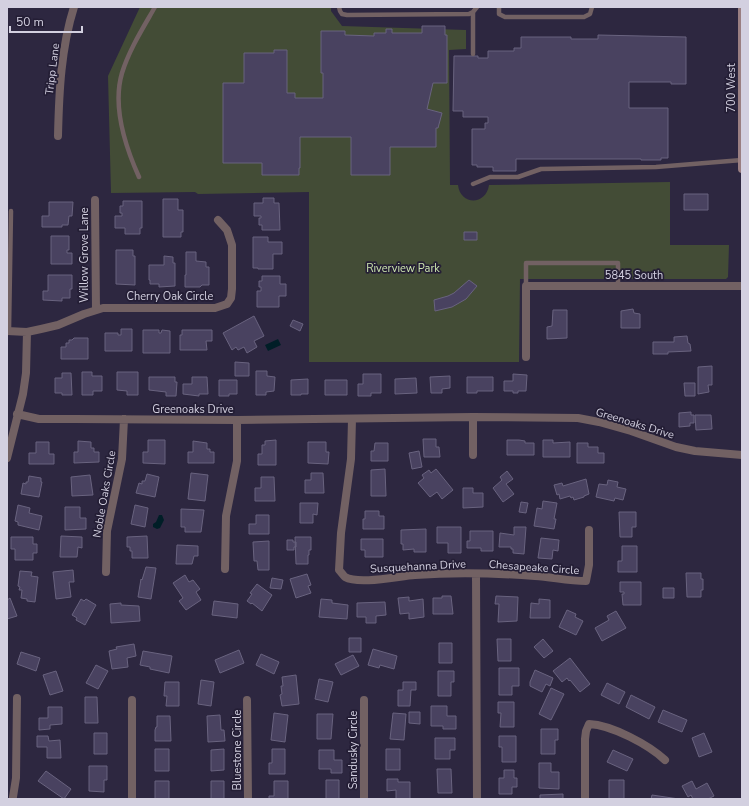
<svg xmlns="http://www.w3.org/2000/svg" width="749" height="806" viewBox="0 0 749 806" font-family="'Nunito Sans',sans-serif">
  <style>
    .green { fill: #434c36 }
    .water { fill: #001e27 }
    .building { fill: #494260; stroke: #69637f }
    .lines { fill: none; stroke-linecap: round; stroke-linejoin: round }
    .service { stroke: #726163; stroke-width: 4.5 }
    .minor { stroke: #726163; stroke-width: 8 }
    .secondary { stroke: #9a7f82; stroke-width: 8 }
    .labels { text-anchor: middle; stroke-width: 3.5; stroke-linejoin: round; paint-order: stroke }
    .street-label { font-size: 11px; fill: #d3d0e0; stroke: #241e35 }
    .park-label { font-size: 11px; fill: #cee7af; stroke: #241e35 }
  </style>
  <rect width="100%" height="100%" fill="#2d2740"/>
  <!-- green -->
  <path class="green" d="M140,7H331V11L342,26L466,30V49L449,50L450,185H458C460,205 486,206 489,185L670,182V245H729L728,277L726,279H520L519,362H309V192L198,194L195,192L111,193L108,76Z"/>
  <!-- water -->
  <path class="water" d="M278,339L281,345L268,351L265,345Z
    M159,515H162L164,520L160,528L157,529L153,527V524L156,522Z"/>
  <!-- building -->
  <path class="building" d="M422,26H445V35H447V83H433L427,109L442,113L438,128H436V147H390V175H351V137H300V168H299V175H262V163H223V83H244V53H274V50H287V93H295V98H323V73H321V31H345V35L374,36V33H386V29H392V33H422Z
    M598,35L686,37V84H671V82H629V108H668V158H661V160H641V159H516V171H493V167H477V165H472V129H485V123H488V117H463V111H453L454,56H478V58H488V51H514V48H521V37H571V39H598Z
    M684,194H708V210H684Z
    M263,198H274V203H279L280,230H262V225H259V218H261V216H254V203H263Z
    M163,199H178V210H183V232H181V237H163Z
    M123,201H142V228H140V234H125V228H115V216H122V213H120V206H123Z
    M49,202H73L72,216H69L68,225H62V227H42V216H49Z
    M464,232H477V240H464Z
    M51,236H69V250H67V253H72V264H51Z
    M253,237H268V242H282V254H273V269H258V268H253Z
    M116,250H133V256H135V285L116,284Z
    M186,252H196V261L206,262V267H209V285H202L200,287H185V275H186Z
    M164,256L173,257V263H175V286L159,287V284H150V280H149V265H164Z
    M48,275H72V289H70V298H62V301L43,300V291H48Z
    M262,276H280V284H286V296H279V307H257V291H261V287H259V281H262Z
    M469,280L477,286L466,299L452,307L435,311L434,300L448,296L454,293Z
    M633,309L634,313L640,314V328H621V311Z
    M553,310H567V338L547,339V327L552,326Z
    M254,316L264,336L254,341L257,347L247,353L244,347L238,350L236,347L232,350L223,333Z
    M293,320L303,324L300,331L290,326Z
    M121,329H132V351H105V333H118V335H121Z
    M143,330H159V333H161L162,330L170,331V353H143Z
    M182,330H212V341H206L207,350H180V335H182Z
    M687,336L688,343L690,344L691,351L668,352V354H653V342H674V337Z
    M74,338H88V359H61V347H66V343H69V340H72Z
    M235,362L249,363V376H235Z
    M712,366V385H708L709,392L698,394V367Z
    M256,371H267V376L275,377L274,391L266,392V395H256Z
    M82,372H92V376H102V391H93V395H82Z
    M117,372H138V395H127V391L117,390Z
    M62,373H71L72,395H62V393H55V378H62Z
    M363,374H381V393H371V396H358V384H363Z
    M513,374L527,375L526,391H518V393H513V391H504V381H513Z
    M450,376V388L442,389V393H431L430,377Z
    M149,377H175V382H177L176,396H166V392L149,390Z
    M192,377H207L208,394H199V396L183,394V384H192Z
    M467,377H493V391H477V393H467Z
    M416,378L417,393L395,394V379Z
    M308,379V394H301V395H291V380Z
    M219,380H237V394H229V396H219Z
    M325,380H347V395H325Z
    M684,383H695V396H685Z
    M691,412V415H694V423H690V426L679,427V413Z
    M695,415H711L712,429L696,430Z
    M423,439H436V447H439L440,457H424Z
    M148,440H165V464L143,463V452H148Z
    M276,440V465H258V454H262V445H265V441Z
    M507,440H519L525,441V443H534V455H507Z
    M543,440H553V443L570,442V457H543Z
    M78,441L91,442V448H94V452H99V462L74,463V452H78Z
    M193,441L207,443V449H210V452H214V463H188V452H193Z
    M36,442H49V454H54V464H29V453H36Z
    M308,442H326V452H329L328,464L308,463Z
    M375,443H388V461H371V451H374Z
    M577,443H588V447H598V453H604V463H577Z
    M419,451L422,467L412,469L409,453Z
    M385,469L386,496H371V470Z
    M436,469L453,490L442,499L437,492L430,497L418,483L424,478L422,475L429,470L431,473Z
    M507,471L513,479L506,484L514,494L503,502L493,488L502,480L500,477Z
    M191,473L208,475L205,501L188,499Z
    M311,473H323L324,493H305V480H311Z
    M147,474L159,477L155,497L136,493L139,483L142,484V481H145Z
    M90,475L93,495L72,496L71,477Z
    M29,476L41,478V482H42L39,497L21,494L23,483L26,484V482H28Z
    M261,477H274L275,501H255V488H261Z
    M586,479L589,494L584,496V497L574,500L573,497L571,498L570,496L560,499L559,494L557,495L554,485L562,483L563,486Z
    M608,480L618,482L617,487L626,489L623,500L615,498L614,501L596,497L599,484L607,485Z
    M463,488H473V493H483V507L463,508Z
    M543,501L557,503L554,519H556L554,529L534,526L537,508L542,509Z
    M521,502L528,503L526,513L519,512Z
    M300,503H318L317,515L313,514V523H300Z
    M18,505L30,508L29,513L42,516L39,530L18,525V522L15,521Z
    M135,505L148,508L145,527L131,524Z
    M65,507H80V518H86V529L65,530Z
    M181,509L204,510L201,532H185V527H181Z
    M365,511H379V516H384V529H363V519H365Z
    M619,512H636V527H632V537H620Z
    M256,515H269V534H249V524H256Z
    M437,527H461V553H448V543H437Z
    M514,527H526L524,554L513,553V549H511V547H499L500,533L514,535Z
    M426,529V552H414V549L403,550V544H401V530Z
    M470,531H493V551H481V548H467V541H470Z
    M61,536L82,537V548L78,547L77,557H60Z
    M147,536L148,558H132V551H130V547H127V537Z
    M11,537H33V544H37V553H33V560H15V549H11Z
    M295,537H311V550H309V555H308V564H296Z
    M541,538L559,540L558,551L553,550L552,559L538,558Z
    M361,539H383V557H365V550H361Z
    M287,540H293V542H296V547H294V550H287Z
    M269,541V570H258L257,561H254L253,542Z
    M177,545L198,546V556H194L192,564H176Z
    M622,546H637V572H618V561H622Z
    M146,567L156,568L151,599L138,597L141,579L142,580Z
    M73,570L74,582H69L71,597L56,599L53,572Z
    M20,571L32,572L31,576L38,577L35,602L27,601V599L21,598L22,590H19L20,587L18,586Z
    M686,573H701V579H703V590H701V597H687Z
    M307,574L311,585L308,586L311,593L296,598L290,579Z
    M185,575L189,582L193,580L200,589L196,592L201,600L186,610L179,601L183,598L173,583Z
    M272,578L283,580L281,589L270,588Z
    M620,582H641V605H623L622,594H624V592H620Z
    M257,584L272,595L262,611L252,603L251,604L247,601L252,594L250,593Z
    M663,588H674V598H663Z
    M442,596H451L453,614H433V598H442Z
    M496,596L518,597L517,621L498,622L499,604H495Z
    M409,597V601L423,599L424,617L409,619V613L400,614L398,598Z
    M10,598L17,616L7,619V600Z
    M81,599L84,601L86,599L96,605L85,625L76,620L77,618L72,615Z
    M321,599L332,600V603L348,605L347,619L319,617Z
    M539,599L550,600V618H530L531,603L539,604Z
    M214,601L238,604L237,618L212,615Z
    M385,602L386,615L376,616V623H366V617H357V603Z
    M121,603V605L139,606L140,621L111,623L110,604Z
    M567,610L576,614L575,617L583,621L576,635L559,627Z
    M616,611L626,628L602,641L595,628L609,620L607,616Z
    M349,638H361V652H349Z
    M497,639H511V661H498Z
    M543,639L553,651L544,658L534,647Z
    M439,643H452V663H439Z
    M134,644L136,656L127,658L128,667L112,669L109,651L117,649L116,647Z
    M373,649L397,656L394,669L380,665L379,668L368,665Z
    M239,650L244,663L220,673L215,660Z
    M143,651L172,656L169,673L150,669V667L140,665Z
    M21,652L40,658L36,671L17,664Z
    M261,654L279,662L274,674L256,665Z
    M353,655L359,666L341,675L335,664Z
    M570,658L590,684L580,692L570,680L569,681L567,678L562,682L553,671Z
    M96,665L108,671L98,689L86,683Z
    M499,668H519V686H512V695H499Z
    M535,670L553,678L550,686L546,684L542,692L530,686V682Z
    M56,671L63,691L50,695L43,675Z
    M438,671H454V682H451V696H438Z
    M296,675L299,704L282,706L280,695L282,694L281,686H283L282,677Z
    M319,679L333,682L328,702L315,699Z
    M201,680L214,682L211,706L198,704Z
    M165,682H179V706H166L167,696H164Z
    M403,682H416V690H411L410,706H398V690H403Z
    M607,683L625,692L619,704L601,695Z
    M551,688L564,694L551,720L539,714Z
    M631,695L655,707L649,719L626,707Z
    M85,697H97L98,723H85Z
    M498,702H514V727H500L501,713H498Z
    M431,706H447V716H456V729H443V726H431Z
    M48,707H62V724L50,725V729L39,730V718H48Z
    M663,710L687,720L682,732L658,722Z
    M409,712H420V724L409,723Z
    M274,713L288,715L285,742L271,740Z
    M393,713L406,714L404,740L390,739Z
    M317,714H333L331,739H317Z
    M220,715L221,730H224L225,741L208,742L207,716Z
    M157,716H170L171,741H155V730L156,727H157Z
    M541,729H558V740H555V754H541Z
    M94,733H107V754H94Z
    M704,733L712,752L699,757L692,738Z
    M37,736H48L49,741L60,740L61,758H47V747H37Z
    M499,736H516V762H502V747H499Z
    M435,738H455V750H450V759H435Z
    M155,749H169V771H155Z
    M224,749V770L211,771V750Z
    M272,749H285V774H269V763H272Z
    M386,749H400V770H386Z
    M319,750H334V760H342V773H331V769H319Z
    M613,750L633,759L627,771L607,762Z
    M539,763H551V772H559V789L539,788Z
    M89,766H107V780H104V792L89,791Z
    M437,769H451L452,793H438Z
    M504,770H514V778H517V787H512V794H499V778H504Z
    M46,771L71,789L64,799L38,781Z
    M387,779H398V782H410V799H396V790L387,791Z
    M326,780H339V799H326Z
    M609,780H624V799H609Z
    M155,781H169V799H155Z
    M211,781H224V799H211Z
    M274,781H288V799H269V796H274Z
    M692,781L696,789L707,783L714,796L708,799H693L691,795L688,797L682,786Z
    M563,794V799H540V795Z
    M652,795L679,799H651Z"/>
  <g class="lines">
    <!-- service -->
    <path class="service" d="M339,7L340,11L342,14L347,15L469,14L473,12L477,7
      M499,7V14L505,17H584L590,14L592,7
      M473,12V54
      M139,177C125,146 112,107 122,73C129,50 143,28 155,7
      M473,184L490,177H518L541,169L656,167L742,160
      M526,286V263H618V286
      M9,331L11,211"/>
    <!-- minor -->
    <path class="minor" d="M58,136C59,92 61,48 74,7
      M95,200L96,310
      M7,331L27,332L41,329L58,325L84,314L103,308H215L227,304L231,298L232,289V245L227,230L218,220
      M526,357V286H742
      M17,414L39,419H74L237,420L473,417L578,418L599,422L631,431L676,447L695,451L742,455
      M473,417V455
      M352,419L351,459L341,533L339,570C341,572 343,575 345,577C359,585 399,576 415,575C455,572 495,573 535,576C552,577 568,581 586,581L589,565V530
      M7,458L23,394L26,373L27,332
      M225,569L226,516L237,461V420
      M106,572L107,531L122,459L124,419
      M476,574L477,799
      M247,700L248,799
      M13,797L16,778L17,698
      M132,799V700
      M364,799V700
      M585,799V739L586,731L589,724C612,725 649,745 665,760"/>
    <!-- secondary -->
    <path class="secondary" d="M742,7V169"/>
  </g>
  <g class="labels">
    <!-- street labels -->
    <g class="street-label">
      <text transform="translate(52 69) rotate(-83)" y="4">Tripp Lane</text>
      <text transform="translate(731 88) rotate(-90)" y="4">700 West</text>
      <text transform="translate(84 255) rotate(-90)" y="4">Willow Grove Lane</text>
      <text x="634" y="279">5845 South</text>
      <text x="170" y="300">Cherry Oak Circle</text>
      <text x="193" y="413">Greenoaks Drive</text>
      <text transform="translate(635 423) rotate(17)" y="4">Greenoaks Drive</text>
      <text transform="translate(104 494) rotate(-80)" y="4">Noble Oaks Circle</text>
      <text transform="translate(418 566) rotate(-3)" y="4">Susquehanna Drive</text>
      <text transform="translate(534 567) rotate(4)" y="4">Chesapeake Circle</text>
      <text transform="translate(237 750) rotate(-90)" y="4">Bluestone Circle</text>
      <text transform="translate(353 750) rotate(-90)" y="4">Sandusky Circle</text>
    </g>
    <!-- park labels -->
    <g class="park-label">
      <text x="403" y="272">Riverview Park</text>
    </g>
  </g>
  <!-- border -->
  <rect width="749" height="806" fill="none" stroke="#d3d0e0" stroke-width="16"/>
  <!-- scale -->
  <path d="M10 26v6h72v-6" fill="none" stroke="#d3d0e0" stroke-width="2"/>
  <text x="16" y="26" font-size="12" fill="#d3d0e0" stroke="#241e35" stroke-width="3" paint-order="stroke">50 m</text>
</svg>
